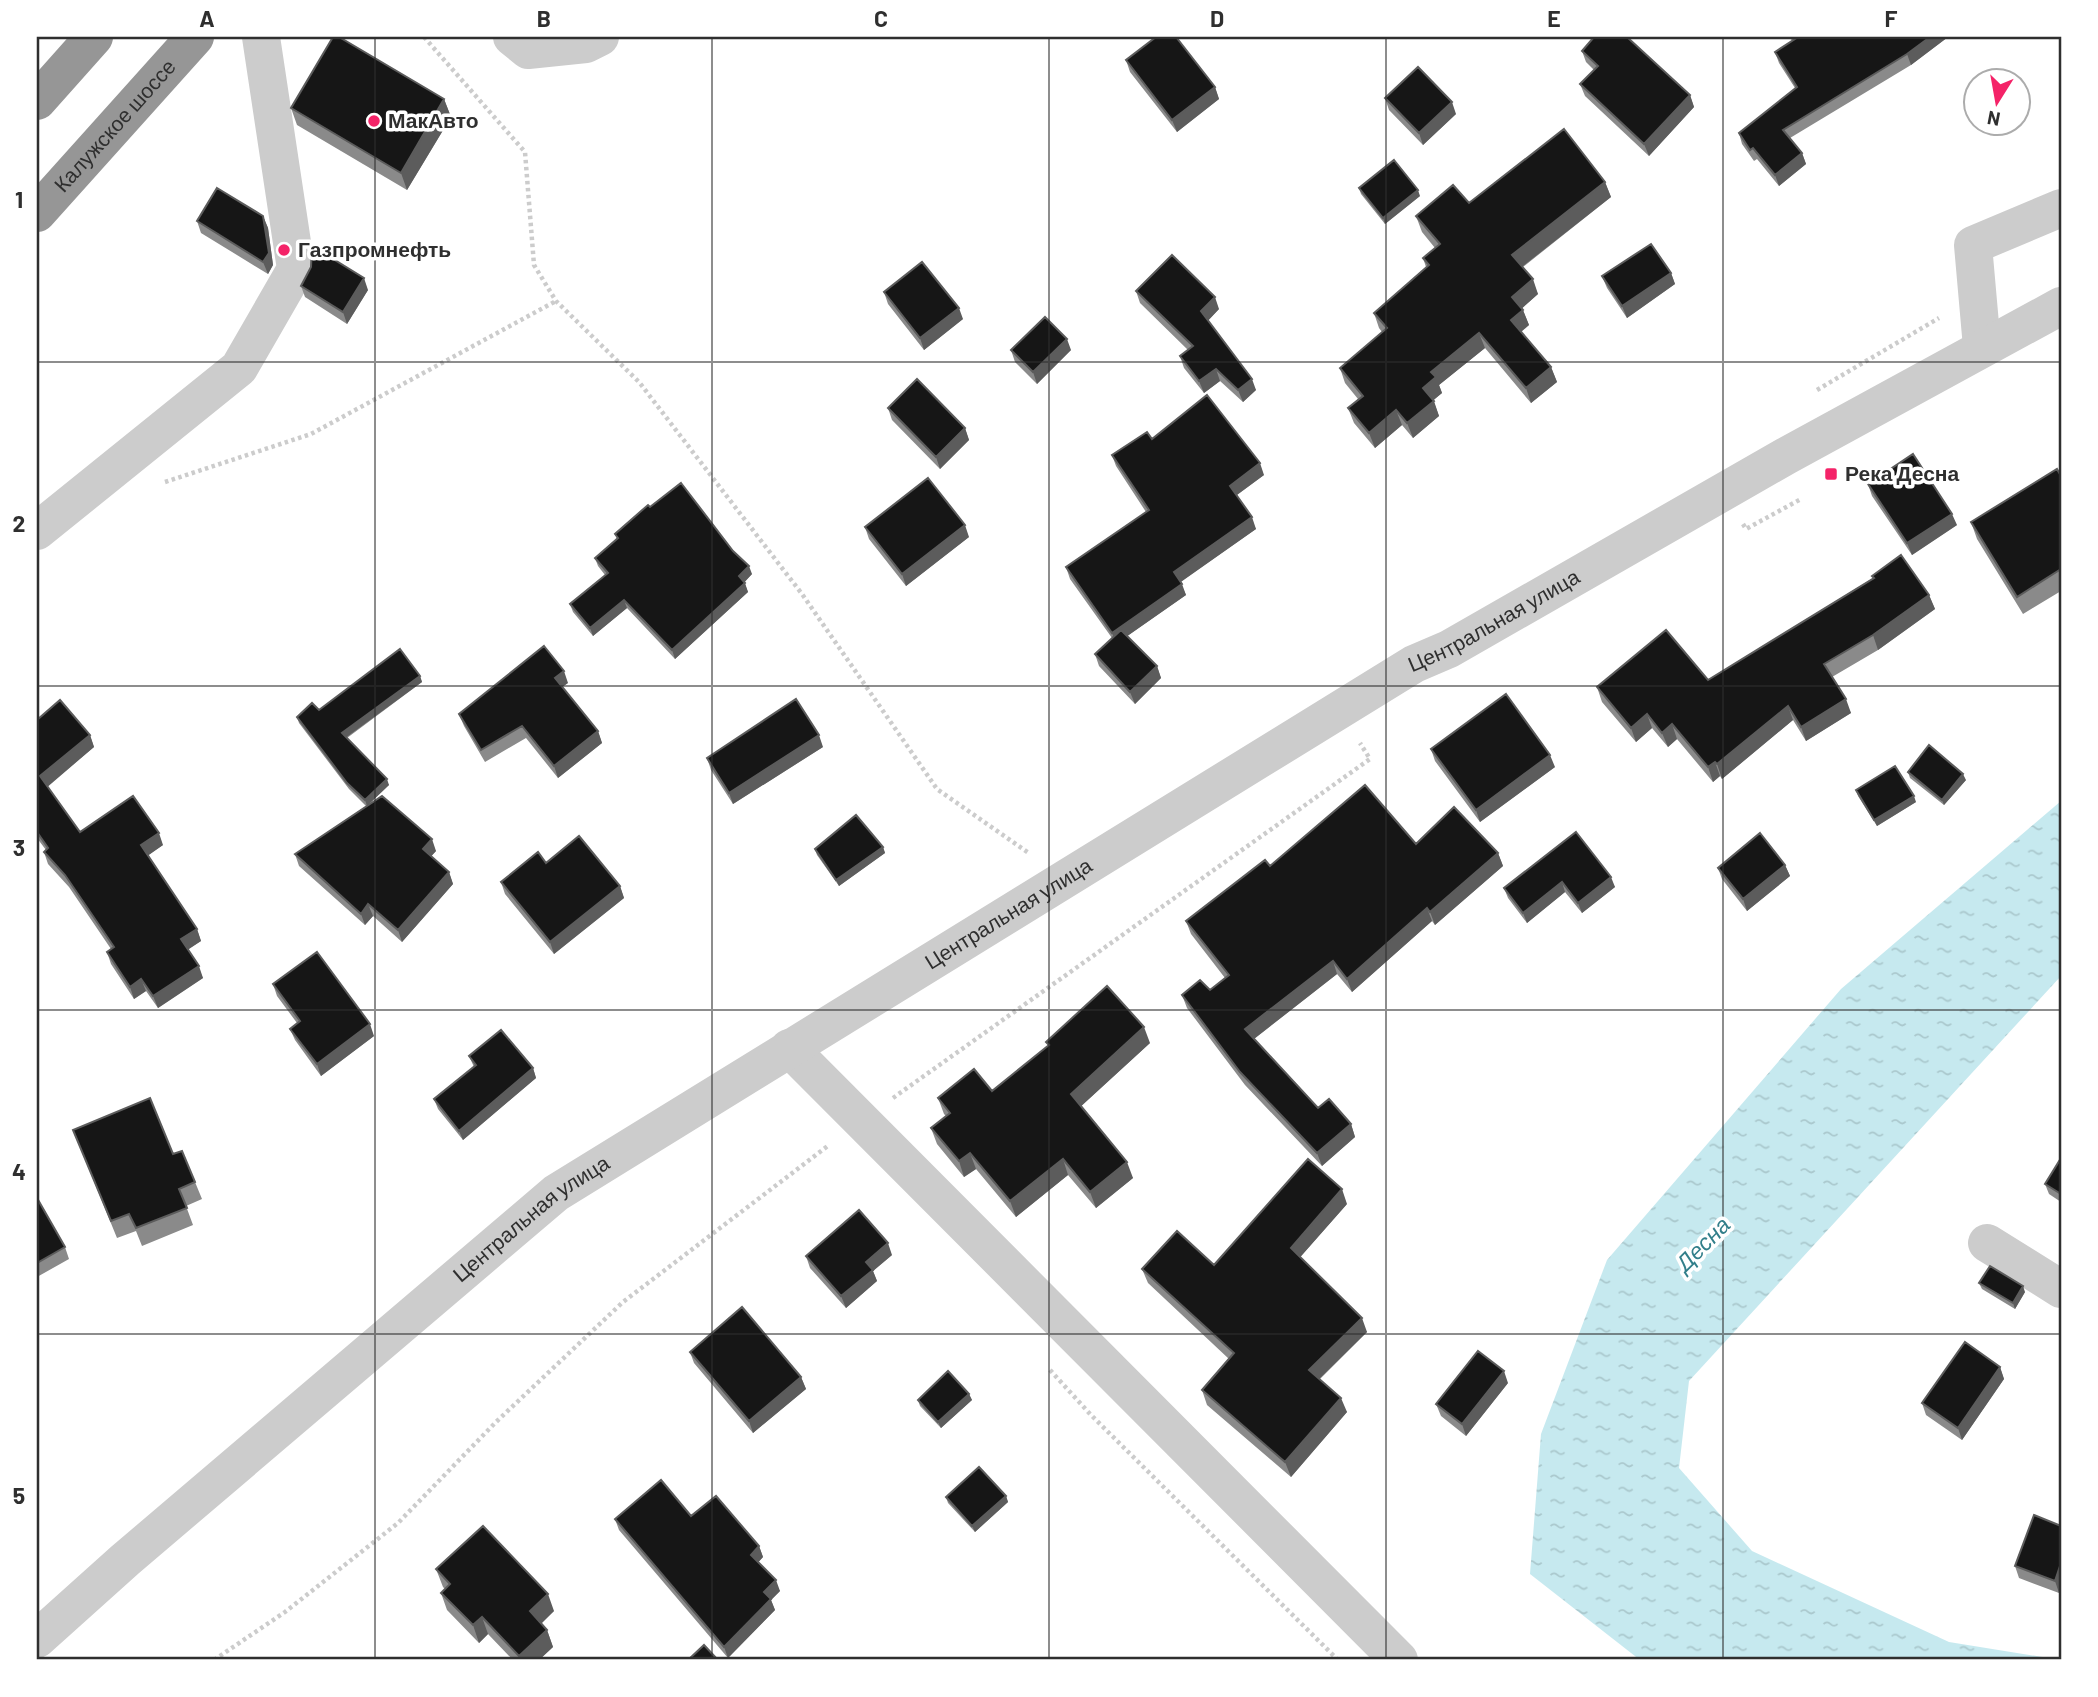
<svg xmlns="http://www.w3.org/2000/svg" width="2098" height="1697" viewBox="0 0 2098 1697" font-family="Barlow,sans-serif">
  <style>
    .water { fill: url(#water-ripples) }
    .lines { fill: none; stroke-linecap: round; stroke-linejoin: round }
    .path { stroke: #ccc; stroke-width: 4.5; stroke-dasharray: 3.5 3.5; stroke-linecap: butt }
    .minor { stroke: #ccc; stroke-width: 38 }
    .highway { stroke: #969696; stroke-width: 38 }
    .wall { fill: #8a8a8a }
    .shaded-wall { fill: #5c5c5c }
    .building { fill: #161616; stroke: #5c5c5c; stroke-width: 2 }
    .grid { fill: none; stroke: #2f2f2f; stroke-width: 2; stroke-opacity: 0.55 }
    .poi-dot { fill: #f42368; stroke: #fff; stroke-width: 2.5 }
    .labels { text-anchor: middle; stroke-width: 7; stroke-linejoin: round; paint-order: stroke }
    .poi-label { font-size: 21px; font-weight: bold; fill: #2f2f2f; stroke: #fff; text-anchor: start }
    .street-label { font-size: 21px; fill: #2f2f2f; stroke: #fff }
    .water-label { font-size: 23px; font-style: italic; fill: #327f8a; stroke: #fff }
    .neatline { fill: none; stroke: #2f2f2f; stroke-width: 2.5 }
    .grid-label { font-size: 23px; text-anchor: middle; font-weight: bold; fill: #2f2f2f }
  </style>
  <defs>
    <pattern id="water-ripples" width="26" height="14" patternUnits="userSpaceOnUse" patternTransform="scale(1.75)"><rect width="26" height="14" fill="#c6e9ef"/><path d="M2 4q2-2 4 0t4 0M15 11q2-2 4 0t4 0" fill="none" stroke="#aac8cd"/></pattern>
  </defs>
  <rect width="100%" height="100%" fill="#fff"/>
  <!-- water -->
  <path class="water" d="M2061,801V976L1689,1381L1679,1468L1752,1551L1949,1642L2061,1660H1640L1530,1574L1541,1434L1607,1260L1841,989Z"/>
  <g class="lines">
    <!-- path -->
    <path class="path" d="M424,37L525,152L534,265L556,301L639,382L802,594L937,789L1030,854
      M1817,390L1939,318
      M165,482L311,434L556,301
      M1743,524L1746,529L1801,499
      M893,1098L1370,759L1360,743
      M1050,1370L1091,1415L1338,1660
      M214,1660L285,1612L398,1523L496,1422L623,1302L829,1145"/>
    <!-- minor -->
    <g class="minor">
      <path d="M512,37L528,50L586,44L600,37"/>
      <path d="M1982,347L1973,245L2061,208"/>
      <path d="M37,531L239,368L296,269L261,37"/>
      <path d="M789,1048L1399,1660"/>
      <path d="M1987,1243L2061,1289"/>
      <path id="s1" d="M37,1639L125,1560L556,1193L1414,664L1449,649L1786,456L2061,306"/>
    </g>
    <!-- highway -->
    <g class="highway">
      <path d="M37,101L94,37"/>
      <path id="s2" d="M37,213L195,37"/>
    </g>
  </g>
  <!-- wall -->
  <path class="wall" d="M1788,37H1948L1911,65L1790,138L1802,153L1806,164L1779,186L1757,159L1754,161L1742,144L1739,133L1795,88L1779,63L1775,52L1793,41Z
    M1582,51L1690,95L1694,107L1649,156L1585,96L1580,84L1594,70L1586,62Z
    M1126,60L1215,87L1219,99L1177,132L1130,72Z
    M1385,98L1456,114L1423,145L1389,110Z
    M444,99L451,117L407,190L297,125L291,108Z
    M1605,182L1611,197L1523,267L1538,294L1522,308L1529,325L1521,332L1551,367L1557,382L1531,403L1485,348L1439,385L1442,393L1433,400L1439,416L1413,438L1402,425L1375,448L1354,423L1348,408L1358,399L1345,383L1340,368L1382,332L1379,328L1374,313L1426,267L1423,258L1435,248L1422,232L1416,216L1469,203Z
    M1359,188L1420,196L1385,224L1361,194Z
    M263,216L268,228L273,265L268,274L201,233L197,221Z
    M1671,273L1675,284L1627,318L1607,288L1602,276Z
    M301,286L368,290L347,324L305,297Z
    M1136,291L1219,309L1208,320L1256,390L1243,402L1220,381L1204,393L1184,368L1180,356L1188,350L1140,303Z
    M884,292L963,319L924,350L888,304Z
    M1011,350H1071L1037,384L1015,362Z
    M888,408L965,428L969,440L940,469L892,420Z
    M1152,439L1264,475L1237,495L1256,529L1180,582L1186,595L1127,636L1157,666L1161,678L1135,704L1099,666L1095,654L1112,638L1070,579L1066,567L1146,512L1116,466L1112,455Z
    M2061,476V591L2023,614L1977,539L1971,522Z
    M1868,484L1957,525L1912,555L1872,496Z
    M650,507L752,574L744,582L748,592L675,659L627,608L593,636L573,612L570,604L605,575L598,566L595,558L617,539L615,534Z
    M865,527L969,537L906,586L869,539Z
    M1872,576L1929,595L1935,609L1878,650L1832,677L1851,713L1806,741L1793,720L1722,779L1720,776L1713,782L1677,739L1668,747L1652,728L1636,742L1602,702L1597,687L1708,680L1873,578Z
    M420,676L422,682L347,738L389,785L370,803L436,851L431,856L449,872L453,884L402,942L373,916L365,925L299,866L295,854L366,806L349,789L299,723L297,717Z
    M568,683L562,687L598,731L602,743L558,778L526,738L485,762L464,726L459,714Z
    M37,720L90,735L94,747L47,786L80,832L163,845L148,855L197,929L201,941L188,949L203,978L158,1008L146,991L134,999L111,964L107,952L111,949L69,887L48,864L44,852L46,850L37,838Z
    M823,747L733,804L711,770L707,758Z
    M1431,749L1555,767L1480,822L1435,761Z
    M1908,772L1966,780L1944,805L1910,778Z
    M1856,790L1916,802L1877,826L1858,796Z
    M1576,832L1615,887L1582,913L1565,892L1527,923L1508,898L1504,888Z
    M1416,844L1498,853L1503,866L1435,925L1432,921L1352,992L1337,974L1254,1039L1318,1108L1351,1124L1355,1137L1322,1166L1245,1085L1187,1008L1182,995L1210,990L1225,978L1191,934L1186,921L1270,866Z
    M883,847L885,853L839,886L817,855L815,849Z
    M546,863L620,886L624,898L554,954L505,894L501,882Z
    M1785,865L1790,876L1747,911L1722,879L1718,868Z
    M273,984L374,1036L321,1076L295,1040L290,1029L297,1023L277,996Z
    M1046,1042L1150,1043L1081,1106L1133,1178L1096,1208L1068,1175L1016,1217L976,1169L964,1177L937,1144L931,1128L946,1116L944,1114L938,1098L992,1091L1048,1046Z
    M469,1056L533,1068L536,1078L463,1140L438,1109L434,1099L474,1067Z
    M73,1130L173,1154L195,1182L202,1199L186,1206L193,1225L142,1246L136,1231L117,1238Z
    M2061,1158V1202L2049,1194L2045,1184Z
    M37,1198L65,1247L69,1259L37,1277Z
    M1347,1204L1300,1257L1367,1332L1320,1379L1347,1412L1291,1477L1207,1405L1202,1390L1229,1359L1148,1283L1142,1269L1214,1265Z
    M892,1255L873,1271L877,1281L846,1308L810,1268L806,1256Z
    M1979,1283L2025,1292L2015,1309L1982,1289Z
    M690,1352L801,1377L806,1389L753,1433L694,1363Z
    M2000,1367L2004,1379L1962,1440L1926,1415L1922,1403Z
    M1508,1383L1466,1436L1441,1416L1436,1404Z
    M969,1394L972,1400L941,1428L920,1406L918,1400Z
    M1006,1496L1008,1502L975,1532L948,1503L946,1497Z
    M691,1516L759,1546L763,1557L758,1562L780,1591L771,1600L775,1610L728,1658L619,1530L615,1519Z
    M2061,1526V1587L2059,1593L2019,1578L2015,1566Z
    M436,1569L554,1611L541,1623L547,1630L553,1647L539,1660H513L488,1634L479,1643L447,1610L441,1593L445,1589L443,1587Z"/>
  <!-- shaded-wall -->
  <path class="shaded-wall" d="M1930,37H1948L1911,65L1907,54Z
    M1215,87L1219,99L1177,132L1172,120Z
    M1690,95L1694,107L1649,156L1644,144Z
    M444,99L451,117L407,190L401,173Z
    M1452,102L1456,114L1423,145L1419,133Z
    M1802,153L1806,164L1779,186L1775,175Z
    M1605,182L1611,197L1518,270L1512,255Z
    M1418,190L1420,196L1385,224L1383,218Z
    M263,216L268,228L273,265L268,274L263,262Z
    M1671,273L1675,284L1627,318L1622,306Z
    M364,278L368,290L347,324L343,312Z
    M1533,279L1538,294L1518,312L1512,297Z
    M1215,297L1219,309L1206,323L1201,311Z
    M959,308L963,319L924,350L920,338Z
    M1523,310L1529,325L1517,335L1511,320Z
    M1479,333L1485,348L1439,385L1442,393L1429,404L1423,388L1431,372Z
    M1067,339L1071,350L1037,384L1033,372Z
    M1551,367L1557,382L1531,403L1526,388Z
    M1216,369L1220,381L1204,393L1199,381Z
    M1252,379L1256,390L1243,402L1238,390Z
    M1434,401L1439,416L1413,438L1407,423Z
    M1396,410L1402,425L1375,448L1369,433Z
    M965,428L969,440L940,469L936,457Z
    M1260,463L1264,475L1234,497L1230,486Z
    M1952,514L1957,525L1912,555L1907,543Z
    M1252,517L1256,529L1178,584L1174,572Z
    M965,525L969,537L906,586L902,574Z
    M749,566L752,574L742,585L739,576Z
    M745,583L748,592L675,659L672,650Z
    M1182,584L1186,595L1116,644L1112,633Z
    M1929,595L1935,609L1878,650L1873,635Z
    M624,600L627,608L593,636L590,628Z
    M1157,666L1161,678L1135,704L1130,692Z
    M564,671L568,683L559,689L555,678Z
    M420,676L422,682L344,739L342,733Z
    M1846,699L1851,713L1806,741L1801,727Z
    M1788,706L1793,720L1722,779L1717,764Z
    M1647,714L1652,728L1636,742L1631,728Z
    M1672,724L1677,739L1668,747L1662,733Z
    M598,731L602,743L558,778L554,766Z
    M90,735L94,747L45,789L40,776Z
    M819,735L823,747L733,804L729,793Z
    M1550,755L1555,767L1480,822L1476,810Z
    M1715,762L1720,776L1713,782L1708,767Z
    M1963,774L1966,780L1944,805L1942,800Z
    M387,779L389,785L367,806L365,800Z
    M1914,796L1916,802L1877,826L1874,820Z
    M159,833L163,845L146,857L141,845Z
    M432,839L436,851L427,861L423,849Z
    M883,847L885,853L839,886L836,880Z
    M1498,853L1503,866L1435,925L1430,912Z
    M1785,865L1790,876L1747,911L1743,899Z
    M449,872L453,884L402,942L398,930Z
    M1611,877L1615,887L1582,913L1578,903Z
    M1562,882L1565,892L1527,923L1523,913Z
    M620,886L624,898L554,954L550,942Z
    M368,904L373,916L365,925L361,914Z
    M1427,908L1432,921L1352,992L1347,979Z
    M197,929L201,941L186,951L181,939Z
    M1333,961L1337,974L1250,1042L1245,1029Z
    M199,966L203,978L158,1008L153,996Z
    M141,979L146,991L134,999L130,987Z
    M370,1024L374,1036L321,1076L317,1064Z
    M1144,1027L1150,1043L1077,1110L1071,1094Z
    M533,1068L536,1078L463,1140L459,1131Z
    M1351,1124L1355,1137L1322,1166L1317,1153Z
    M970,1153L976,1169L964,1177L959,1161Z
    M1063,1159L1068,1175L1016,1217L1010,1201Z
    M1127,1162L1133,1178L1096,1208L1090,1192Z
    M1342,1189L1347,1204L1296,1262L1291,1248Z
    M888,1243L892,1255L873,1271L877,1281L846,1308L841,1296L866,1262Z
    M2023,1286L2025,1292L2015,1309L2013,1303Z
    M1362,1318L1367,1332L1314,1384L1309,1370Z
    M2000,1367L2004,1379L1962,1440L1958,1428Z
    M1504,1371L1508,1383L1466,1436L1462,1424Z
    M801,1377L806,1389L753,1433L749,1421Z
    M969,1394L972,1400L941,1428L938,1422Z
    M1341,1398L1347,1412L1291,1477L1285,1462Z
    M1006,1496L1008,1502L975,1532L972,1526Z
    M759,1546L763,1557L755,1566L751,1555Z
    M2061,1563V1587L2059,1593L2055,1581Z
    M776,1580L780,1591L771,1600L775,1610L728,1658L724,1647L764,1592Z
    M548,1594L554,1611L536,1629L530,1611Z
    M482,1617L488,1634L479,1643L473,1625Z
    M547,1630L553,1647L539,1660H520L519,1656Z"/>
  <!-- building -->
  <path class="building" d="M333,37H339L444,99L401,173L291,108Z
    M1156,37H1176L1215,87L1172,120L1126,60Z
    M1594,37H1627L1690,95L1644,144L1580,84L1598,66L1582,51Z
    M1797,37H1930L1907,54L1783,130L1802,153L1775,175L1753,148L1750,150L1739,133L1797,87L1775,52L1798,37Z
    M1418,67L1452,102L1419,133L1385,98Z
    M1564,129L1605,182L1512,255L1533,279L1512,297L1523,310L1511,320L1551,367L1526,388L1479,333L1431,372L1436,377L1423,388L1434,401L1407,423L1396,410L1369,433L1348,408L1363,396L1340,368L1387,328L1374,313L1429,265L1423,258L1440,244L1416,216L1453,185L1469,203Z
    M1394,160L1418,190L1383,218L1359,188Z
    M217,188L263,216L269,253L263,262L197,221Z
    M1651,244L1671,273L1622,306L1602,276Z
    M312,246L364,278L343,312L301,286L311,267Z
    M1172,255L1215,297L1201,311L1252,379L1238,390L1216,369L1199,381L1180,356L1193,346L1136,291Z
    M922,262L959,308L920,338L884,292Z
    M1045,317L1067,339L1033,372L1011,350Z
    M917,379L965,428L936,457L888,408Z
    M1207,395L1260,463L1230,486L1252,517L1174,572L1182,584L1112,633L1066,567L1149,510L1112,455L1147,432L1152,439Z
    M1913,454L1952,514L1907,543L1868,484Z
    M2057,469L2061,476V569L2017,597L1971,522Z
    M928,478L965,525L902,574L865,527Z
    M681,483L733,551L749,566L739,576L745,583L672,650L624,600L590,628L570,604L608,573L595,558L618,538L615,534L648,505L650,507Z
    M1901,555L1929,595L1873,635L1824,664L1846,699L1801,727L1788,706L1717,764L1715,762L1708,767L1672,724L1662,733L1647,714L1631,728L1597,687L1666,630L1708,680L1874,578L1872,576Z
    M1121,630L1157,666L1130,692L1095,654Z
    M544,646L564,671L555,678L598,731L554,766L522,726L481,750L459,714Z
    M400,649L420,676L342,733L387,779L365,800L347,783L297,717L312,703L319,710Z
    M1506,694L1550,755L1476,810L1431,749Z
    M796,699L819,735L729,793L707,758Z
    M60,700L90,735L40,776L80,832L133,796L159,833L141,845L197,929L181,939L199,966L153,996L141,979L130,987L107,952L114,947L65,875L44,852L48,848L37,832V720Z
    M1929,745L1963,774L1942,800L1908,772Z
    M1895,766L1914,796L1874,820L1856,790Z
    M1365,785L1416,844L1454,807L1498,853L1430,912L1427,908L1347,979L1333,961L1245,1029L1318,1108L1329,1099L1351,1124L1317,1153L1240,1072L1182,995L1200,980L1210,990L1229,975L1186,921L1265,860L1270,866Z
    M382,796L432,839L423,849L449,872L398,930L368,904L361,914L295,854Z
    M856,815L883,847L836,880L815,849Z
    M1576,832L1611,877L1578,903L1562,882L1523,913L1504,888Z
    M1760,833L1785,865L1743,899L1718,868Z
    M579,836L620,886L550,942L501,882L538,852L546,863Z
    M317,952L370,1024L317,1064L290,1029L300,1021L273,984Z
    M1107,986L1144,1027L1071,1094L1127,1162L1090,1192L1063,1159L1010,1201L970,1153L959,1161L931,1128L950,1113L938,1098L974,1069L992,1091L1049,1045L1046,1042Z
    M501,1030L533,1068L459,1131L434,1099L476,1065L469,1056Z
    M150,1098L173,1154L182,1151L195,1182L179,1189L187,1208L136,1228L129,1214L111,1221L73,1130Z
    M2061,1158V1194L2045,1184Z
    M1308,1159L1342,1189L1291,1248L1362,1318L1309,1370L1341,1398L1285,1462L1202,1390L1234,1353L1142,1269L1177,1231L1214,1265Z
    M37,1198L65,1247L37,1263Z
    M859,1210L888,1243L866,1262L873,1270L841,1296L806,1256Z
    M1990,1266L2023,1286L2013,1303L1979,1283Z
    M742,1307L801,1377L749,1421L690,1352Z
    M1965,1342L2000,1367L1958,1428L1922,1403Z
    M1478,1351L1504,1371L1462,1424L1436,1404Z
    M948,1371L969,1394L938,1422L918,1400Z
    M979,1467L1006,1496L972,1526L946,1497Z
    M661,1480L691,1516L716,1496L759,1546L751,1555L776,1580L764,1592L771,1599L724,1647L615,1519Z
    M2034,1515L2061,1526V1563L2055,1581L2015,1566Z
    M483,1526L548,1594L530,1611L547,1630L519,1656L482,1617L473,1625L441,1593L450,1584L436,1569Z
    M704,1645L718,1660H688Z"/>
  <!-- grid -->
  <path class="grid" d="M375,37V1660M712,37V1660M1049,37V1660M1386,37V1660M1723,37V1660M37,362H2061M37,686H2061M37,1010H2061M37,1334H2061"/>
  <!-- markers -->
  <g class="poi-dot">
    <circle cx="374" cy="121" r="7"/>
    <circle cx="284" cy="250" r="7"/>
    <rect x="1824" y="467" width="14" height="14" rx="3.5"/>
  </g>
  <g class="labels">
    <!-- poi labels -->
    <g class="poi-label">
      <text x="388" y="128">МакАвто</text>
      <text x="298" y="257">Газпромнефть</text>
      <text x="1845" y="481">Река Десна</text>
    </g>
    <!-- street labels -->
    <g class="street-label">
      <text dy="7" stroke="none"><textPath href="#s2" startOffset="117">Калужское шоссе</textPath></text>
      <text dy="7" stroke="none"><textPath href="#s1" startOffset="1783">Центральная улица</textPath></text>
      <text dy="7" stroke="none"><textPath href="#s1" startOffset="1216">Центральная улица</textPath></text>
      <text dy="7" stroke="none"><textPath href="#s1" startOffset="649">Центральная улица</textPath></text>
    </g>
    <!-- water labels -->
    <g class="water-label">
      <text transform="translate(1703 1244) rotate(-45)" y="8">Десна</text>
    </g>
  </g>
  <!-- border -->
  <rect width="2098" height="1697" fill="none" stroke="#ffffff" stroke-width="77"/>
  <!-- north arrow -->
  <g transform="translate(1997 102) rotate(191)"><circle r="33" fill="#ffffff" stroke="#acacac" stroke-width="2"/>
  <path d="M0-5L12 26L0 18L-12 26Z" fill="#f42368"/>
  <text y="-10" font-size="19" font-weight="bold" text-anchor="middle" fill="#2f2f2f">N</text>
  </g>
  <rect x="38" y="38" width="2022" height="1620" class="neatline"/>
  <g class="grid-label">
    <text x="207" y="27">A</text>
    <text x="544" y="27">B</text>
    <text x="881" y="27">C</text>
    <text x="1217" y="27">D</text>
    <text x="1554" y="27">E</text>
    <text x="1891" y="27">F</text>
    <text x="19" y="208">1</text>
    <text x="19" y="532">2</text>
    <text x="19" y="856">3</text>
    <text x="19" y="1180">4</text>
    <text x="19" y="1504">5</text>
  </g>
</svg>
